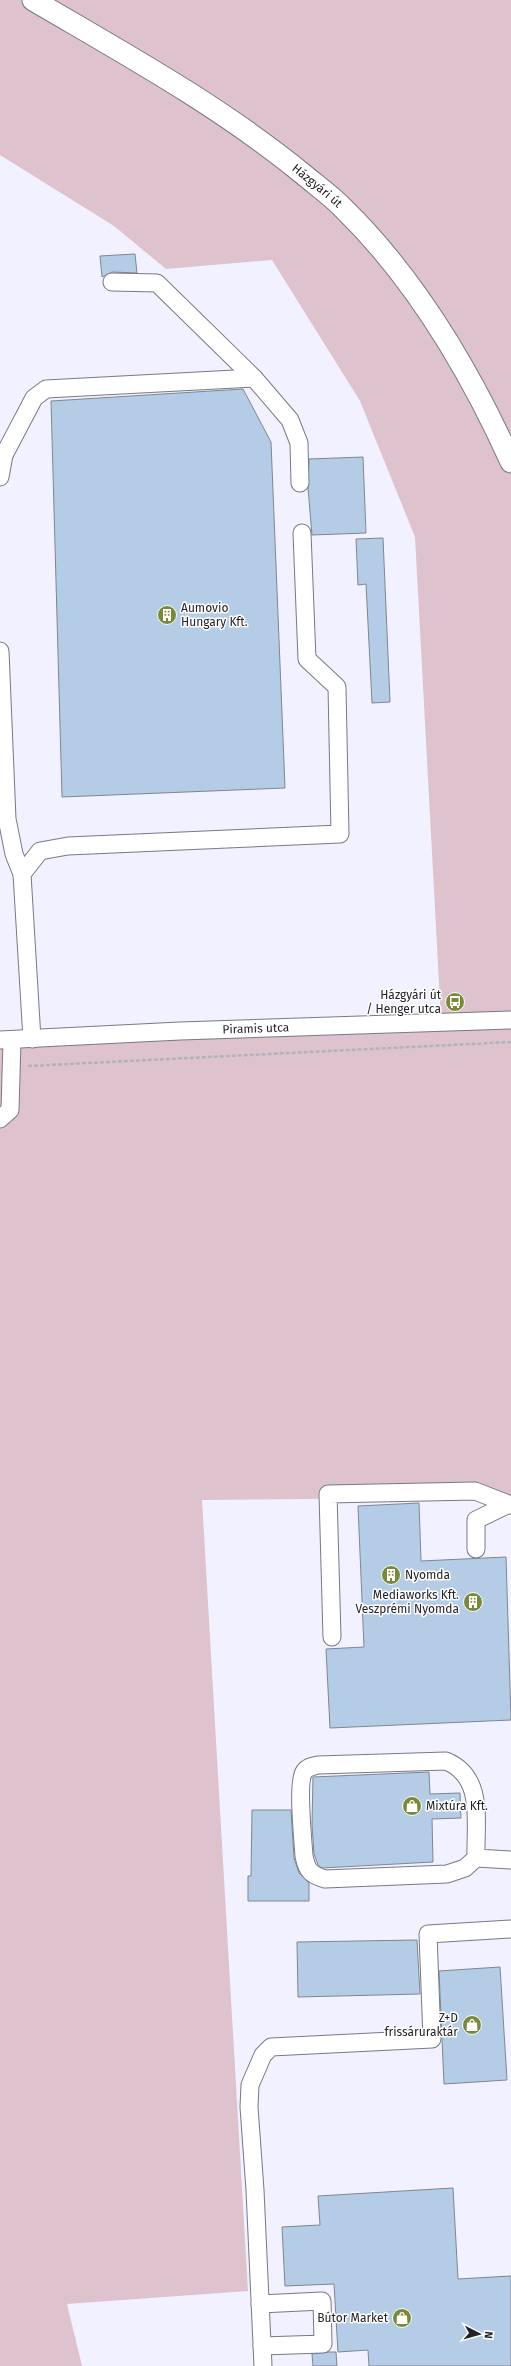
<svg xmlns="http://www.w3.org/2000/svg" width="511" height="2366" viewBox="0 0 511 2366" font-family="'Fira Sans',sans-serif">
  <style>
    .green { fill: #dec3ce }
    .building { fill: #b5cce6; stroke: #7e8790 }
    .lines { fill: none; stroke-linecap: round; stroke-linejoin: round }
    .minor-casing { stroke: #787984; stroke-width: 19 }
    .major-casing { stroke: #787984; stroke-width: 23 }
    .path { stroke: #b2b2bd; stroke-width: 2.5; stroke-dasharray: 4 2; stroke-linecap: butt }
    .minor { stroke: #fff; stroke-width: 17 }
    .major { stroke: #fff; stroke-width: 21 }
    .labels { text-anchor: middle; stroke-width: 3; stroke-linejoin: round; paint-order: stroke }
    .street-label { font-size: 12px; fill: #222227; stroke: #fff }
    .poi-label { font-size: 12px; fill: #222227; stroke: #fff; text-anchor: end }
  </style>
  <rect width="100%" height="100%" fill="#f1f1ff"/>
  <!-- green -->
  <path class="green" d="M0,0H511V1497L202,1500L248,2291L67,2304L82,2366H0V1042L441,1020L415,537L360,401L272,260L166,269L114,226L0,155Z"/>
  <!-- building -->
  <path class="building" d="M135,254L137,273L112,272L102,277L100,256Z
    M243,389L271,442L285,788L62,797L51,401Z
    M363,457L366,533L312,535L308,488L309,459Z
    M383,538L390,702L372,703L366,584L358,585L356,539Z
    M419,1503L421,1561L506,1557L511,1720L330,1728L326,1649L364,1647L358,1506Z
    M429,1772L430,1794L460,1793L461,1818L432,1819L433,1862L322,1868L318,1865L314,1854L312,1825L313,1777Z
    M252,1810H291L294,1858L299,1873L309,1883V1901H248V1876H251Z
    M417,1940L420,1994L298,1997L297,1942Z
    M500,1967L507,2080L444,2084L439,1971Z
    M453,2188L458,2279L511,2276V2366H369L368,2350L338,2352L334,2284L285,2286L282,2227L320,2225L318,2196Z
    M328,2352H336L337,2366H313L312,2354Z"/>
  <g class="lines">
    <defs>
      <g id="minor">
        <path d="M112,282L157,283L254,378L290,420L299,443L300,483"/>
        <path d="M0,477L4,455L34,398L46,389L254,378"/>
        <path d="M0,651L7,819L14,854L22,874"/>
        <path d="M32,1039L22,874L40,851L68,846L340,834L337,687L307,659L302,533"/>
        <path id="s1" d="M0,1040L180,1031L511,1020"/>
        <path d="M0,1119L10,1110L12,1040"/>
        <path d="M476,1549V1520L507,1505"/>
        <path d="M332,1637L328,1494L475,1491L511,1505"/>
        <path d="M476,1858C475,1822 485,1777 446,1761L318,1765C313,1766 307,1767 304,1772C297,1782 303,1841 304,1856C307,1871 311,1875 325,1879L447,1874L465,1868L476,1858L511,1860"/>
        <path d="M260,2304L322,2301L323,2344L262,2346"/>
        <path d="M263,2366L255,2190L249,2107L250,2085L263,2055L271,2047L432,2039L428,1934L511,1929"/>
      </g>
      <g id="major">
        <path id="s2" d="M33,0C125,54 220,106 303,174C316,185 330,195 342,207C416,279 469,369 511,462"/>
      </g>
    </defs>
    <!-- minor casing -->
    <use href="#minor" class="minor-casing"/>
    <!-- major casing -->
    <use href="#major" class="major-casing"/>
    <!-- path -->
    <path class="path" d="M28,1066L511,1042"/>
    <!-- minor -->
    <use href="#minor" class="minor"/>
    <!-- major -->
    <use href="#major" class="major"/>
  </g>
  <!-- icons -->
  <defs>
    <symbol id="building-disc" viewBox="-11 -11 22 22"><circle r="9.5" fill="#788938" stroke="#fff"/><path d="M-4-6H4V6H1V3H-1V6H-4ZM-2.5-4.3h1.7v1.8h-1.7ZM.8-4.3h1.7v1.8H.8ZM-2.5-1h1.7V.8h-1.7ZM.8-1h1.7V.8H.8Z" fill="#fff"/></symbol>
    <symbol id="bus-disc" viewBox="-11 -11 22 22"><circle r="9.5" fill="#788938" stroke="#fff"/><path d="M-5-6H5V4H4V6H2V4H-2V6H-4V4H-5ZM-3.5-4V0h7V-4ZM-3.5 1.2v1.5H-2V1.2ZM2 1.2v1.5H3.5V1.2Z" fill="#fff"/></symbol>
    <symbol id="shop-disc" viewBox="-11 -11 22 22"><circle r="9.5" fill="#788938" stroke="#fff"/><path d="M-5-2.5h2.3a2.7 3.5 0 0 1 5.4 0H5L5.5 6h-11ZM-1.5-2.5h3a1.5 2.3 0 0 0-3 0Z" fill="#fff"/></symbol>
  </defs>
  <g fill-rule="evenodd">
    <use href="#building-disc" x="156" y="604" width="22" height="22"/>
    <use href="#bus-disc" x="444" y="991" width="22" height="22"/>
    <use href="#building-disc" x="380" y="1564" width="22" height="22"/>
    <use href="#building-disc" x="462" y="1591" width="22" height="22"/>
    <use href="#shop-disc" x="401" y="1795" width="22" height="22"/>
    <use href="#shop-disc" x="461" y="2014" width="22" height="22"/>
    <use href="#shop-disc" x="391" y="2307" width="22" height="22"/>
  </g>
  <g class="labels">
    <!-- street labels -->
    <g class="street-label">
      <text dy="4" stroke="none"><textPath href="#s2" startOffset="340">Házgyári út</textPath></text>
      <text dy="4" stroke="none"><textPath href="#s1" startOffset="256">Piramis utca</textPath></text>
    </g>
    <!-- poi labels -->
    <g class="poi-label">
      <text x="181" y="612" text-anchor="start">Aumovio<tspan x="181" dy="14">Hungary Kft.</tspan></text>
      <text x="441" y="999">Házgyári út<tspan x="441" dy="14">/ Henger utca</tspan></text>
      <text x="405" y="1579" text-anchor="start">Nyomda</text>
      <text x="459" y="1599">Mediaworks Kft.<tspan x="459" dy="14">Veszprémi Nyomda</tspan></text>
      <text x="426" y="1810" text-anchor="start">Mixtúra Kft.</text>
      <text x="458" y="2022">Z+D<tspan x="458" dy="14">frissáruraktár</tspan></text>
      <text x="388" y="2322">Bútor Market</text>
    </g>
  </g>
  <!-- north arrow -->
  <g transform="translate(479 2334) rotate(96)" stroke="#ffffff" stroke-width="3" paint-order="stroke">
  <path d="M0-3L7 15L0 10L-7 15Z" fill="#222227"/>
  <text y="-6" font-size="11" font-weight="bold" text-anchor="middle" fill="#222227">N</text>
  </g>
</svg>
